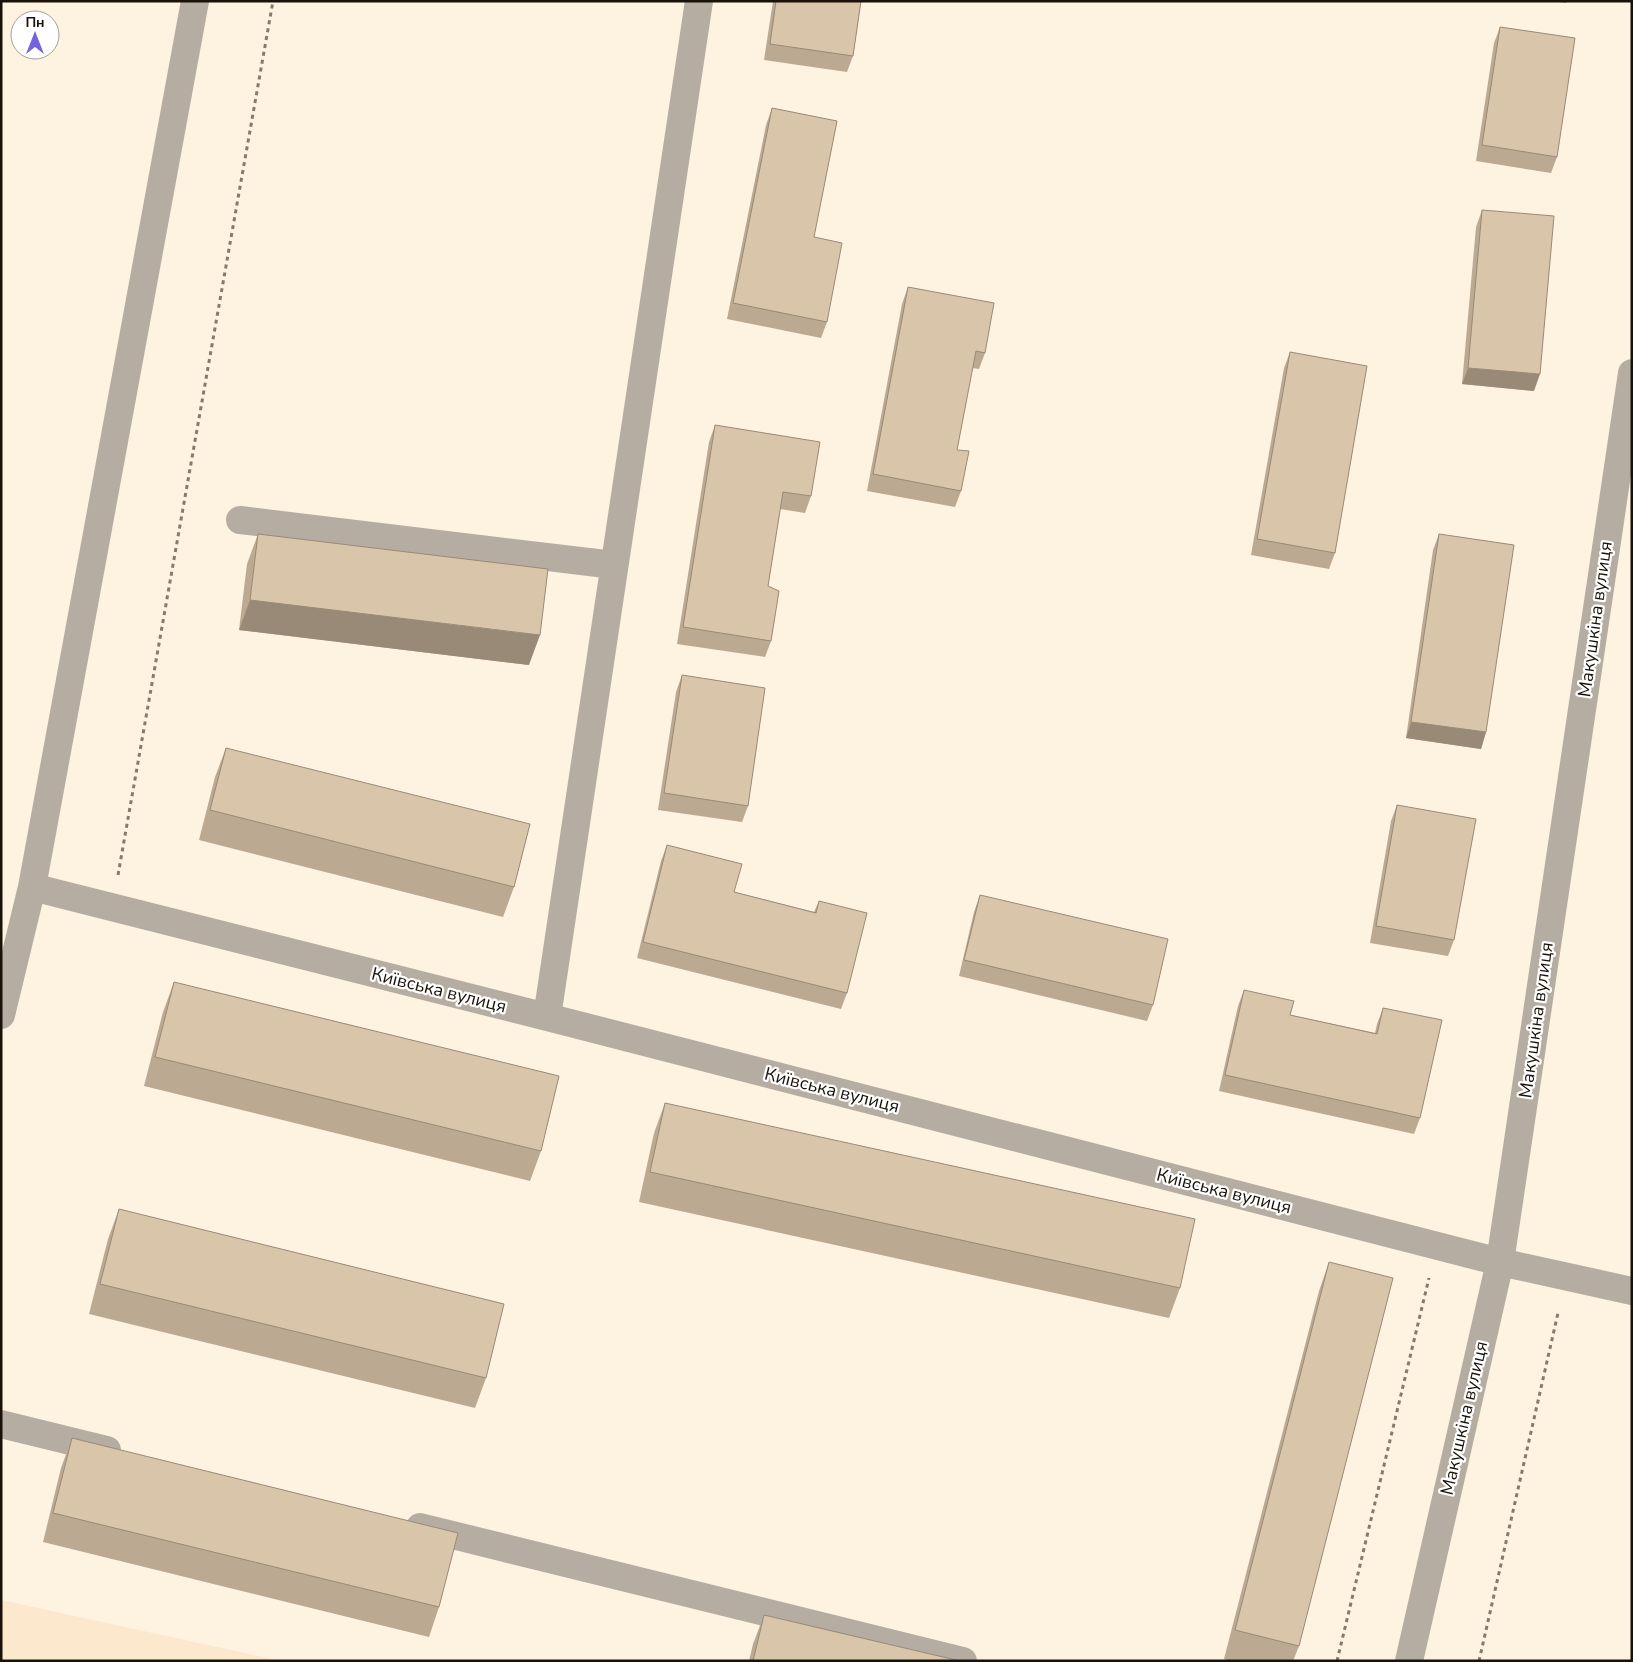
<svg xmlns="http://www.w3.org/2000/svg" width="1633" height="1662" viewBox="0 0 1633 1662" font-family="'Nunito Sans',sans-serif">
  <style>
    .built { fill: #fce8cd }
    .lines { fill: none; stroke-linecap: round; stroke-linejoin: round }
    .path { stroke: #847b6e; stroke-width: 3; stroke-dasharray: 4 4; stroke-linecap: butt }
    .minor { stroke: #b6ada2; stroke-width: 28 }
    .wall { fill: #bba992 }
    .shaded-wall { fill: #988a77 }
    .building { fill: #d9c5aa; stroke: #988a77 }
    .labels { text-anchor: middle; stroke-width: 4.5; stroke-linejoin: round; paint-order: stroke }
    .street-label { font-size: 18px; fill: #191209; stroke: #fff }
  </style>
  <rect width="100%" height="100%" fill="#fef2e1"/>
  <!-- built -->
  <path class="built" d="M1,1600L281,1661H1Z"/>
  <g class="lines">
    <!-- path -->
    <path class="path" d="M118,875L273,1
      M1337,1661L1429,1278
      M1479,1661L1558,1313"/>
    <!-- minor -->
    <path class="minor" d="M240,520L614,565
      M32,887L547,1017L1500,1262L1632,1291
      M1,1015L32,887L195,1
      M547,1017L699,1
      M1,1424L107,1450
      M420,1527L963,1661
      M1409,1661L1500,1262L1632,373"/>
  </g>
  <!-- wall -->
  <path class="wall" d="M773,1H861L853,56L847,72L764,60Z
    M1552,1H1567L1566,3Z
    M1500,27L1557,157L1551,173L1476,161L1494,43Z
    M772,108L814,237L827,322L821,338L727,319L766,125Z
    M1482,210L1534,391L1462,384L1476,227Z
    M908,287L985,353L979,369L972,368L957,450L961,491L955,507L867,491L902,304Z
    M1290,352L1335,553L1329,569L1251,555L1284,368Z
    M715,425L811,496L805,513L780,509L768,586L771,641L765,657L677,644L709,442Z
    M258,534L529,665L239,630L247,564Z
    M1439,534L1486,732L1481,749L1406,738L1433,550Z
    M682,675L748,806L742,822L658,810L676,692Z
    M226,748L514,887L503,917L199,840L215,777Z
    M1397,805L1454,940L1448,956L1370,943L1391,821Z
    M667,845L734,892L814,912L819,901L847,993L841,1009L637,958L661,861Z
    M980,895L1153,1005L1147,1021L959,976L974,912Z
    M174,982L541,1151L530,1181L144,1086L163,1012Z
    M1244,990L1290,1015L1375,1033L1377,1024L1383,1008L1420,1118L1414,1134L1219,1091L1238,1006Z
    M665,1103L1180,1288L1169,1318L639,1202L654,1133Z
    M119,1209L486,1378L475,1408L89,1314L108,1239Z
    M1329,1262L1299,1646L1293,1661H1230L1224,1659L1319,1291Z
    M72,1438L439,1607L429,1637L43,1542L61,1468Z
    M764,1615L960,1661H749L753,1644Z"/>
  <!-- shaded-wall -->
  <path class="shaded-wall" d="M1468,368L1540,374L1534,391L1462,384Z
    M250,600L540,635L529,665L239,630Z
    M1411,722L1486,732L1481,749L1406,738Z"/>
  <!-- building -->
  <path class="building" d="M776,1H861L853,56L770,44Z
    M1500,27L1575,38L1557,157L1482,145Z
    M772,108L837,121L814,237L842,243L827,322L733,303Z
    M1482,210L1554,216L1540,374L1468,368Z
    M908,287L994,303L985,353L976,351L957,450L969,451L961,491L873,474Z
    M1290,352L1367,366L1335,553L1257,539Z
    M715,425L820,442L811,496L783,492L768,586L779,591L771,641L683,627Z
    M258,534L548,569L540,635L250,600Z
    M1439,534L1514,545L1486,732L1411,722Z
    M682,675L765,688L748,806L664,793Z
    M226,748L530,824L514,887L210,810Z
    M1397,805L1476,819L1454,940L1376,926Z
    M667,845L742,864L734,892L816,913L819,901L867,913L847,993L643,942Z
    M980,895L1168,939L1153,1005L964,960Z
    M174,982L559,1076L541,1151L155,1057Z
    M1244,990L1294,1001L1290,1015L1377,1034L1383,1008L1442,1020L1420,1118L1225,1075Z
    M665,1103L1195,1219L1180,1288L650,1172Z
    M119,1209L504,1304L486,1378L100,1284Z
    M1329,1262L1393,1278L1299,1646L1235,1630Z
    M72,1438L458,1533L439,1607L53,1513Z
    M764,1615L960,1661H753Z"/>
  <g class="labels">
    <!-- street labels -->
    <g class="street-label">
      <text transform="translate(1595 619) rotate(-82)" y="6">Макушкіна вулиця</text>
      <text transform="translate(439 990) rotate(14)" y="6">Київська вулиця</text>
      <text transform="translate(1536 1020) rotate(-82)" y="6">Макушкіна вулиця</text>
      <text transform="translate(832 1090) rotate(14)" y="6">Київська вулиця</text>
      <text transform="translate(1224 1191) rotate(14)" y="6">Київська вулиця</text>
      <text transform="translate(1464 1418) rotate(-77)" y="6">Макушкіна вулиця</text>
    </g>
  </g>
  <!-- border -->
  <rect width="1633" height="1662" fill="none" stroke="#191209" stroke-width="5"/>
  <!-- north arrow -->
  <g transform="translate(35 35)"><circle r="24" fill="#ffffff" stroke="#a3a09d"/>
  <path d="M0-4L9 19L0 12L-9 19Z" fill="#7363de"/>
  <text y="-8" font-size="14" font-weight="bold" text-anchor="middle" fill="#191209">Пн</text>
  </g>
</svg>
